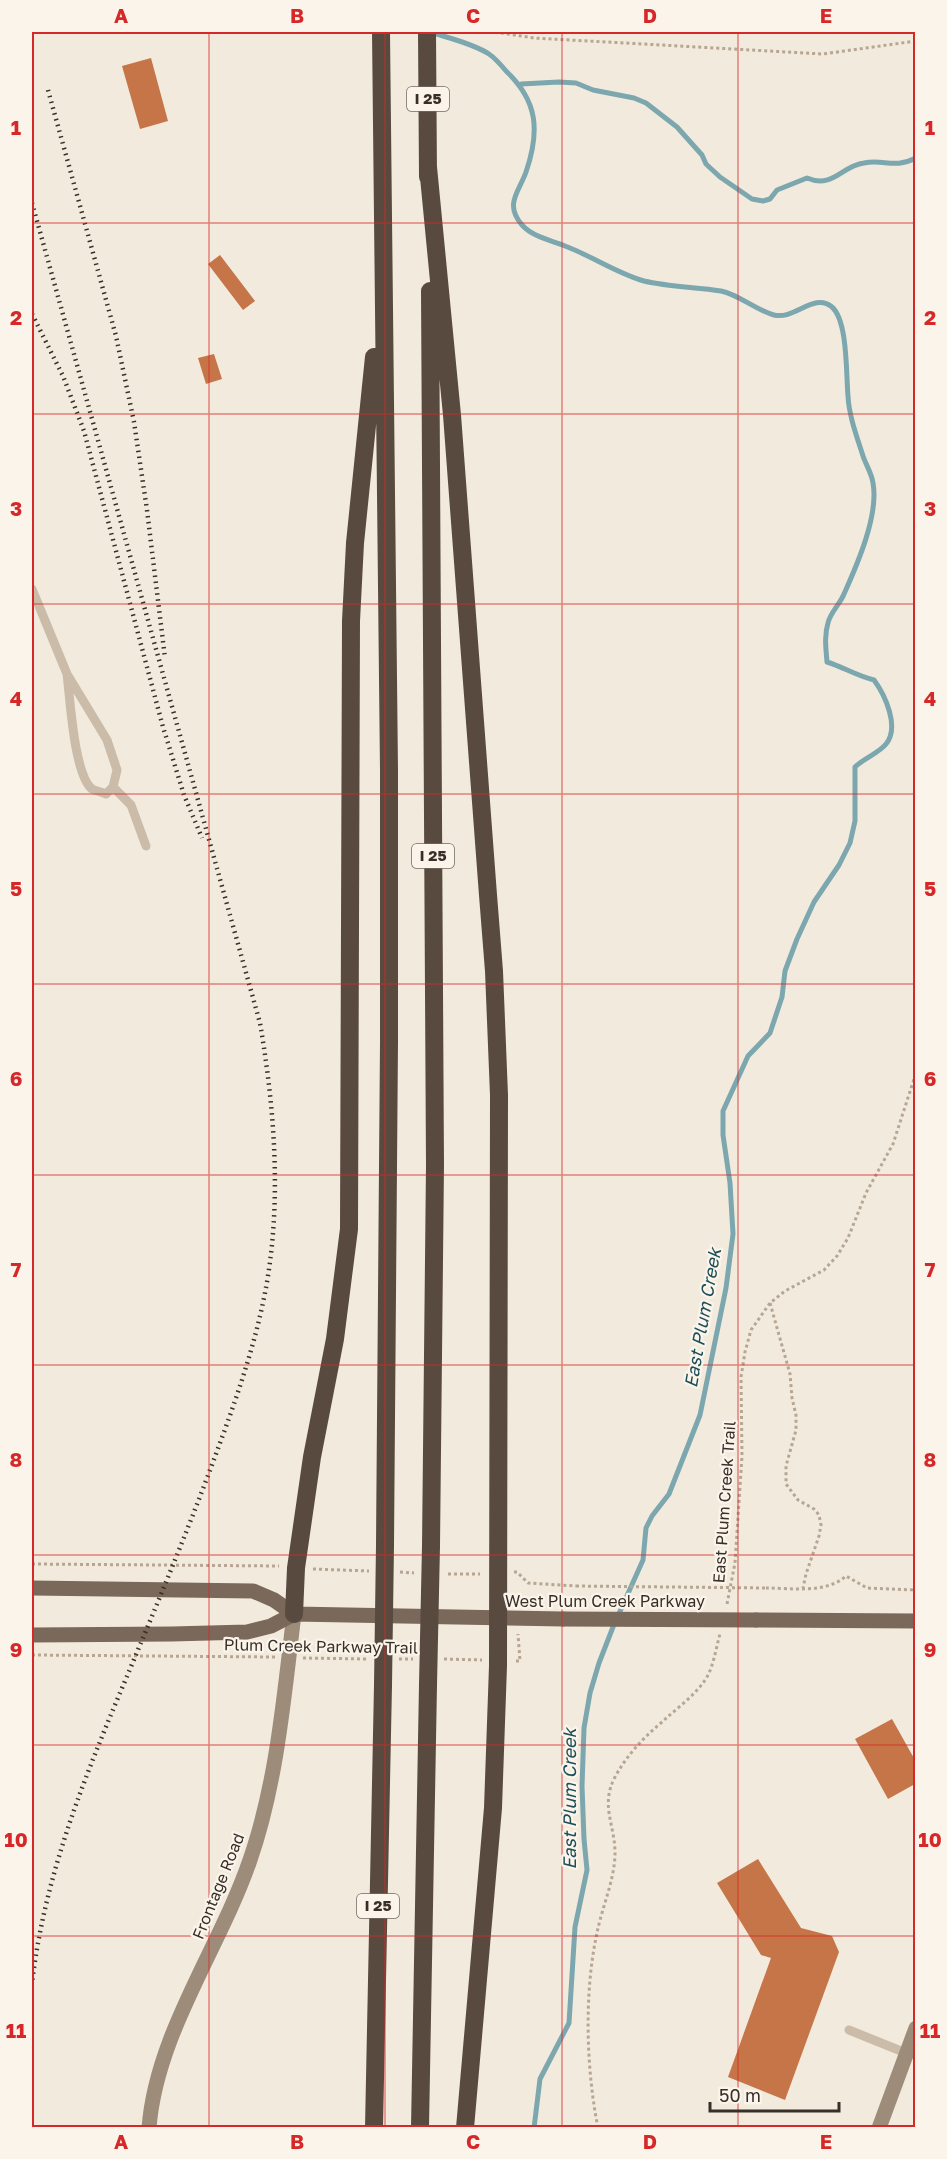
<svg xmlns="http://www.w3.org/2000/svg" width="947" height="2159" viewBox="0 0 947 2159" font-family="'Golos Text',sans-serif">
  <style>
    .lines { fill: none; stroke-linecap: round; stroke-linejoin: round }
    .stream { stroke: #7ca7af; stroke-width: 5 }
    .building { fill: #c57548 }
    .path { stroke: #b7a693; stroke-width: 3; stroke-dasharray: 3 3; stroke-linecap: butt }
    .service { stroke: #cbbca9; stroke-width: 9 }
    .secondary { stroke: #9e8c7a; stroke-width: 15 }
    .primary { stroke: #7a685a; stroke-width: 15 }
    .motorway { stroke: #594a40; stroke-width: 18 }
    .rail { stroke: #382f29; stroke-width: 4.5; stroke-dasharray: 1.5 4.5; stroke-linecap: butt }
    .path-bridge { stroke: #b7a693; stroke-width: 3; stroke-dasharray: 3 3; stroke-linecap: butt }
    .primary-bridge { stroke: #7a685a; stroke-width: 15 }
    .motorway-bridge { stroke: #594a40; stroke-width: 18 }
    .grid { fill: none; stroke: #d62828; stroke-width: 1.5; stroke-opacity: 0.55 }
    .labels { text-anchor: middle; stroke-width: 4.5; stroke-linejoin: round; paint-order: stroke }
    .shield { fill: #faf4ea; stroke: #726a63; stroke-width: 1.5 }
    .shield-label { font-size: 15px; font-weight: bold; fill: #382f29 }
    .street-label { font-size: 16px; fill: #382f29; stroke: #faf4ea }
    .water-label { font-size: 18px; font-style: italic; fill: #1e4f59; stroke: #faf4ea }
    .neatline { fill: none; stroke: #d62828; stroke-width: 2 }
    .grid-label { font-size: 20px; text-anchor: middle; font-weight: bold; fill: #d62828 }
  </style>
  <rect width="100%" height="100%" fill="#f2ebdd"/>
  <g class="lines">
    <!-- stream -->
    <path class="stream" d="M430,32C448,38 472,43 489,54C495,58 501,65 506,71C538,101 540,131 526,172C519,192 504,204 522,225C533,237 550,240 565,246C592,256 616,273 644,281C669,287 696,287 721,291C740,295 755,310 774,315C795,320 814,292 832,307C848,321 846,375 848,396C849,416 857,437 863,456C866,465 872,474 873,483C879,515 857,565 844,594C840,604 830,613 828,623C824,636 826,649 827,662C843,667 857,676 874,680C885,695 900,727 886,744C879,753 864,758 855,767V821L850,843L839,865L814,902L797,939L785,971L782,997L770,1033L748,1056L723,1111V1135L730,1183L733,1234L726,1288L700,1415L669,1494L652,1516L646,1528L643,1560L613,1627L599,1663L590,1693L584,1728L582,1786L584,1839L587,1870L575,1927L569,2023L540,2079L534,2128
      M521,84L559,82L576,83L593,90L634,98L646,103L677,127L702,155L706,164L720,177L752,199L763,201L770,199L777,190L807,178C833,189 841,166 864,163C884,159 894,169 916,158"/>
  </g>
  <!-- building -->
  <path class="building" d="M151,58L168,121L140,129L122,66Z
    M220,255L255,301L243,310L208,264Z
    M214,354L222,379L206,384L198,358Z
    M892,1719L915,1760V1784L888,1799L855,1739Z
    M758,1859L801,1928L832,1936L839,1952L785,2100L728,2077L771,1958L761,1955L717,1883Z"/>
  <g class="lines">
    <!-- path -->
    <path class="path" d="M495,32L534,38L823,54L916,41
      M770,1303L790,1374L792,1398L796,1415V1430L786,1466V1484L798,1500L814,1509L819,1515L821,1525L819,1536L806,1574L803,1588
      M32,1564L279,1566
      M313,1569L369,1571
      M400,1572L414,1573
      M514,1572H517L528,1583L576,1586
      M448,1574H480
      M766,1588C791,1588 826,1594 846,1576L867,1588L916,1590
      M727,1604L735,1563L742,1456L741,1377L745,1352L751,1330L770,1303L785,1291L824,1270L837,1256L848,1238L866,1193L893,1144L916,1073
      M32,1655L275,1657
      M303,1658L368,1659
      M399,1659H413
      M444,1659L482,1660
      M516,1661H520L518,1634
      M598,2128C586,2068 584,1992 597,1933C602,1907 615,1879 615,1853C615,1825 600,1805 615,1777C627,1755 643,1738 662,1722C677,1708 696,1695 707,1677C714,1664 716,1648 720,1634"/>
    <!-- service -->
    <path class="service" d="M32,589L67,674L107,740L117,770L113,787L106,794C102,792 96,791 92,789C74,775 70,697 67,674
      M113,787L131,805L146,846
      M849,2030L906,2053"/>
    <!-- secondary -->
    <path class="secondary" d="M149,2128C156,2034 220,1948 250,1860C277,1782 284,1696 294,1614
      M879,2128L916,2028"/>
    <!-- primary -->
    <path class="primary" d="M32,1588L253,1591L274,1600L294,1614L563,1619
      M756,1620L916,1621
      M32,1635L172,1634L247,1632L271,1626L294,1614"/>
    <!-- motorway -->
    <path class="motorway" d="M381,32L389,770V1042L385,1545
      M427,32L428,177
      M428,167L452,415L488,895L494,971L499,1095L498,1666L493,1808L465,2128
      M430,291L435,1165L431,1546
      M294,1614L296,1568L312,1457L335,1339L349,1229L351,621L355,543L374,357
      M374,2128L383,1685
      M420,2128L428,1685"/>
    <!-- rail -->
    <path class="rail" d="M48,90L116,336L134,422L147,510L165,658
      M32,203L260,1023C275,1111 282,1205 265,1293C255,1344 238,1394 220,1443C191,1523 158,1602 125,1681C83,1781 45,1875 32,1983
      M32,314L63,376L84,431L163,727L184,795L202,838"/>
    <!-- path-bridge -->
    <path class="path-bridge" d="M576,1586L766,1588"/>
    <!-- primary-bridge -->
    <path class="primary-bridge" d="M563,1619L756,1620"/>
    <!-- motorway-bridge -->
    <path class="motorway-bridge" d="M383,1685L385,1545
      M428,1685L431,1546"/>
  </g>
  <!-- grid -->
  <path class="grid" d="M209,32V2128M385,32V2128M562,32V2128M738,32V2128M32,223H916M32,414H916M32,604H916M32,794H916M32,984H916M32,1175H916M32,1365H916M32,1555H916M32,1745H916M32,1936H916"/>
  <g class="labels">
    <!-- shield labels -->
    <g class="shield">
      <rect x="407" y="87" width="42" height="24" rx="4.5"/>
      <rect x="412" y="844" width="42" height="24" rx="4.5"/>
      <rect x="357" y="1894" width="42" height="24" rx="4.5"/>
    </g>
    <g class="shield-label">
      <text x="428" y="104">I 25</text>
      <text x="433" y="861">I 25</text>
      <text x="378" y="1911">I 25</text>
    </g>
    <!-- street labels -->
    <g class="street-label">
      <text transform="translate(724 1502) rotate(-86)" y="6">East Plum Creek Trail</text>
      <text x="605" y="1607">West Plum Creek Parkway</text>
      <text transform="translate(321 1646) rotate(1)" y="6">Plum Creek Parkway Trail</text>
      <text transform="translate(218 1886) rotate(-68)" y="6">Frontage Road</text>
    </g>
    <!-- water labels -->
    <g class="water-label">
      <text transform="translate(703 1318) rotate(-80)" y="6">East Plum Creek</text>
      <text transform="translate(570 1799) rotate(-90)" y="6">East Plum Creek</text>
    </g>
  </g>
  <!-- border -->
  <rect width="947" height="2159" fill="none" stroke="#faf4ea" stroke-width="66"/>
  <!-- scale -->
  <path d="M710 2102v9h129v-9" fill="none" stroke="#382f29" stroke-width="3"/>
  <text x="719" y="2102" font-size="18" fill="#382f29" stroke="#faf4ea" stroke-width="4.5" paint-order="stroke">50 m</text>
  <rect x="33" y="33" width="881" height="2093" class="neatline"/>
  <g class="grid-label">
    <text x="121" y="23">A</text>
    <text x="297" y="23">B</text>
    <text x="473" y="23">C</text>
    <text x="650" y="23">D</text>
    <text x="826" y="23">E</text>
    <text x="16" y="135">1</text>
    <text x="930" y="135">1</text>
    <text x="16" y="325">2</text>
    <text x="930" y="325">2</text>
    <text x="16" y="516">3</text>
    <text x="930" y="516">3</text>
    <text x="16" y="706">4</text>
    <text x="930" y="706">4</text>
    <text x="16" y="896">5</text>
    <text x="930" y="896">5</text>
    <text x="16" y="1086">6</text>
    <text x="930" y="1086">6</text>
    <text x="16" y="1277">7</text>
    <text x="930" y="1277">7</text>
    <text x="16" y="1467">8</text>
    <text x="930" y="1467">8</text>
    <text x="16" y="1657">9</text>
    <text x="930" y="1657">9</text>
    <text x="16" y="1847">10</text>
    <text x="930" y="1847">10</text>
    <text x="16" y="2038">11</text>
    <text x="930" y="2038">11</text>
    <text x="121" y="2149">A</text>
    <text x="297" y="2149">B</text>
    <text x="473" y="2149">C</text>
    <text x="650" y="2149">D</text>
    <text x="826" y="2149">E</text>
  </g>
</svg>
